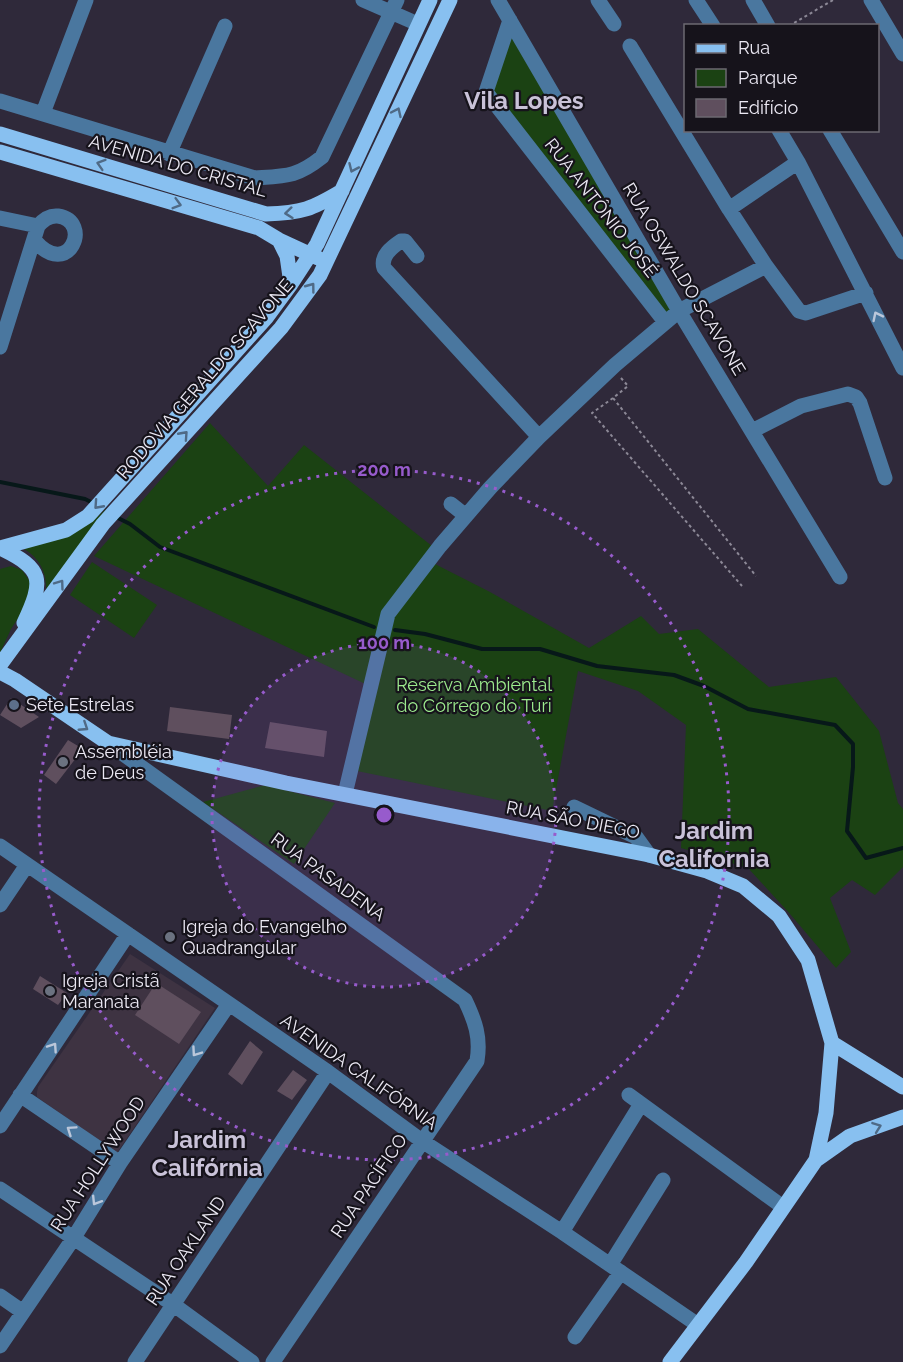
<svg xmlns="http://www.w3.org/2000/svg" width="903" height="1362" viewBox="0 0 903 1362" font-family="Raleway,sans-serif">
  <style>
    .education { fill: #3e3342 }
    .green { fill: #1b4213 }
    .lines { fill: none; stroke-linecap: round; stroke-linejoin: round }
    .stream { stroke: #071819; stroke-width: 4 }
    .building { fill: #5f4f5e }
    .path { stroke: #8c8896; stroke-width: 2; stroke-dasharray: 3 3; stroke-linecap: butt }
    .minor { stroke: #4a779f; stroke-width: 15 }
    .major { stroke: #88c0f0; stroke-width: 15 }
    .oneway { stroke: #4f6a86 }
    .oneway2 { stroke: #bbc7da }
    .ring { fill: none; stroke: #975bcc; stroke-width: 3; stroke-dasharray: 3 6 }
    .service-dot { fill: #5c6f8a; stroke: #16131b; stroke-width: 2 }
    .worship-dot { fill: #6b7280; stroke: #16131b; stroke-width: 2 }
    .labels { text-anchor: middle; stroke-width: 4.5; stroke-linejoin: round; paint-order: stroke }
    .street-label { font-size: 18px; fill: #ece9f4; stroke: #16131b }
    .park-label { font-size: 18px; fill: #9cea8d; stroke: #16131b }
    .poi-label { font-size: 18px; fill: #ece9f4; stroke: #16131b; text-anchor: start }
    .district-label { font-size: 24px; font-weight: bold; fill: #c9c2d8; stroke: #16131b }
    .centre { fill: #975bcc; stroke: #16131b; stroke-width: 3 }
    .ring-label { font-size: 18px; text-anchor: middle; font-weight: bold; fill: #975bcc; stroke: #16131b; stroke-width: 4.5; stroke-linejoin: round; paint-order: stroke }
  </style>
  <rect width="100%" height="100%" fill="#2f293a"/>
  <!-- education -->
  <path class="education" d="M130,954L215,1008L117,1153L37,1097V1092L38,1087Z"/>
  <!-- green -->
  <path class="green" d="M510,20L679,311L665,322L486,92Z
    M210,423L268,486L304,445L432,546L435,564L490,592L589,648L641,616L659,634L698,629L769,687L836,677L879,731L898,803L903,809V867L875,895L852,880L830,898L851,952L836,968L790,914L748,868L681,848L686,725L638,691L578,671L552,811L357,771L376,689L94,556Z
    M107,508L46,590C47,570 37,555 19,546L96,518Z
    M92,562L157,605L134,638L70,595Z
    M11,566L22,570L31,583L24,609L11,629L0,653V569Z
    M265,785L335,803L294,864L203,802Z"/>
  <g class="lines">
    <!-- stream -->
    <path class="stream" d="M0,482L85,499L91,502
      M118,518L130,524L160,547L374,627
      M395,630L425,634L482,649H540L597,666L674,675L704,686L748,709L835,725L853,744V767L847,831L866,858L903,848"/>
  </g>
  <!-- building -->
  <path class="building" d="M11,698L39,717L21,728L0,715Z
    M170,707L232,715L229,739L167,731Z
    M270,722L327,731L324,757L265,748Z
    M68,740L83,749L56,784L44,775Z
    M40,976L67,993L58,1005L33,989Z
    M156,983L201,1012L179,1044L135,1015Z
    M250,1041L263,1052L242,1085L228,1074Z
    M293,1070L307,1080L292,1100L277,1091Z"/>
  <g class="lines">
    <!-- path -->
    <path class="path" d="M789,26L833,0
      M621,378L628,386L613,398L756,576
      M613,398L592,413L742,586"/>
    <!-- minor -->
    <path class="minor" d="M363,0L418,24
      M498,0L679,311L840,577
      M598,0L614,24
      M696,0L713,26
      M753,0L768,26
      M871,0L903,54
      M510,20L486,92L665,322
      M630,46L729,209L766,266L799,311L806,313L866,293
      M0,101L255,178C286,176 297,177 322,157L397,0
      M43,113L86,0
      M779,130L798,162L903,368
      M830,130L903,252
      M169,154L225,26
      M729,209L798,162
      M0,218L38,226
      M417,256L405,241H401C392,247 380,256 384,268L539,437
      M0,347L38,226C43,220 49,215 58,216C93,221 69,280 35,241
      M752,431L801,406L848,394L856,397L860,403L885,478
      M451,504L466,516
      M108,743L465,1000C475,1021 481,1037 477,1061L273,1362
      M345,794L388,614L440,546L490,488L539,437L615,365L679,311L766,266
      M574,807L636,837L649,855
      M0,846L328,1072L422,1141L562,1232L698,1325
      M0,905L27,865
      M20,1095L120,1163
      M629,1095L783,1207
      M0,1126L128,934
      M0,1189L174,1305L252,1362
      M562,1232L641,1104
      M610,1265L663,1180
      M0,1296L23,1312
      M575,1337L621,1272
      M0,1346L73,1239L120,1163L229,1004
      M135,1362L328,1072"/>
    <!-- major -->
    <path class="major" d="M0,134L266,214C302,213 312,209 342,191
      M0,152L259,228L279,240L318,258
      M279,240L287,256L291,284
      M0,548L66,530L88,516L266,318L291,284L317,244L430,0
      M0,548C44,569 44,580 24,623
      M0,665L103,524L281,328L320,275L450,0
      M0,672L15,680L108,743L286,783L649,855L707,871L743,886L779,916L808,960L832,1043L826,1113L816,1160L746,1262L670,1362
      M832,1043L903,1087
      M816,1160L850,1136L903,1117"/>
  </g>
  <!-- one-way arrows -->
  <defs><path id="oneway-chevron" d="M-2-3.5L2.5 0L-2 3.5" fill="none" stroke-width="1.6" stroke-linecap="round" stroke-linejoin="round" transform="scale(1.5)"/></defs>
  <g class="oneway">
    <use href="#oneway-chevron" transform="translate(397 112) rotate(-65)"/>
    <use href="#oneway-chevron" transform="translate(101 164) rotate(-163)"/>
    <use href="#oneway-chevron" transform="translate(353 168) rotate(114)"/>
    <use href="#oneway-chevron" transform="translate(177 204) rotate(16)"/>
    <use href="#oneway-chevron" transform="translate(289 213) rotate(174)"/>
    <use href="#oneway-chevron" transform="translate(311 287) rotate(-53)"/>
    <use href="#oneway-chevron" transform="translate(184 435) rotate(-48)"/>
    <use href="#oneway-chevron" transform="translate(98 505) rotate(132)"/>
    <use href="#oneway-chevron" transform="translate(60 584) rotate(-54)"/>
    <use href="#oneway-chevron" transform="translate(84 727) rotate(33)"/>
    <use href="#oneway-chevron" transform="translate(877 1127) rotate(-20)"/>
  </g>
  <g class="oneway2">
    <use href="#oneway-chevron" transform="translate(877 316) rotate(-116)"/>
    <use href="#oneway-chevron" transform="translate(53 1047) rotate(-56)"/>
    <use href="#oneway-chevron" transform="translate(196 1052) rotate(125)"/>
    <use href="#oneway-chevron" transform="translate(71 1130) rotate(-146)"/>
    <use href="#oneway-chevron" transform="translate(96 1201) rotate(122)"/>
  </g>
  <!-- distance rings -->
  <circle cx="384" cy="815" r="172" fill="#975bcc" fill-opacity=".12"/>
  <g class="ring">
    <circle cx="384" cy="815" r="172"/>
    <circle cx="384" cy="815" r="345"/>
  </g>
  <!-- markers -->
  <circle class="service-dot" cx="14" cy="705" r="6"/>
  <g class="worship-dot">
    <circle cx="63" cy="762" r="6"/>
    <circle cx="170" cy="937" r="6"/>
    <circle cx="50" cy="991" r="6"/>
  </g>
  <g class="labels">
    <!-- street labels -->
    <g class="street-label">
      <text transform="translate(178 166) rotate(16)" y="6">AVENIDA DO CRISTAL</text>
      <text transform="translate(601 208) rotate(52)" y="6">RUA ANTÔNIO JOSÉ</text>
      <text transform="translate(684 279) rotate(59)" y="6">RUA OSWALDO SCAVONE</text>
      <text transform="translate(205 379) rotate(-49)" y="6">RODOVIA GERALDO SCAVONE</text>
      <text transform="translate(573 820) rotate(11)" y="6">RUA SÃO DIEGO</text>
      <text transform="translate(328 877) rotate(36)" y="6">RUA PASADENA</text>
      <text transform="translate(359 1072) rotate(35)" y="6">AVENIDA CALIFÓRNIA</text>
      <text transform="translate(98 1164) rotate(-57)" y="6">RUA HOLLYWOOD</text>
      <text transform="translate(369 1186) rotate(-56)" y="6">RUA PACÍFICO</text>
      <text transform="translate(186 1251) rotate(-56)" y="6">RUA OAKLAND</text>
    </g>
    <!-- park labels -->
    <g class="park-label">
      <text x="474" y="691">Reserva Ambiental<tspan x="474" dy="21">do Córrego do Turi</tspan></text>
    </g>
    <!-- poi labels -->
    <g class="poi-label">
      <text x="26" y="711">Sete Estrelas</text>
      <text x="75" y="758">Assembléia<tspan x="75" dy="21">de Deus</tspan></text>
      <text x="182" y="933">Igreja do Evangelho<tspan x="182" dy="21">Quadrangular</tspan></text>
      <text x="62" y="987">Igreja Cristã<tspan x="62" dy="21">Maranata</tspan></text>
    </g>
    <!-- district labels -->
    <g class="district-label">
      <text x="524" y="109">Vila Lopes</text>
      <text x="714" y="839">Jardim<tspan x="714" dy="28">California</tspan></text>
      <text x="207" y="1148">Jardim<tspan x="207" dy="28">Califórnia</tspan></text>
    </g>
  </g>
  <circle cx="384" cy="815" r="9" class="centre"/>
  <g class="ring-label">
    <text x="384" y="476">200 m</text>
    <text x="384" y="649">100 m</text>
  </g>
  <!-- legend -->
  <rect x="684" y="24" width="195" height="108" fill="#16131b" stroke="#6c6972" stroke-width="1.5"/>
  <rect x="696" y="44" width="30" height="9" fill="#88c0f0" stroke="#6c6972" stroke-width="1.5"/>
  <text x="738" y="54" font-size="18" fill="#ece9f4">Rua</text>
  <rect x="696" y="69" width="30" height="18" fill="#1b4213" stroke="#6c6972" stroke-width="1.5"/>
  <text x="738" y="84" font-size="18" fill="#ece9f4">Parque</text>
  <rect x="696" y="99" width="30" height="18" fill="#5f4f5e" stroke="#6c6972" stroke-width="1.5"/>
  <text x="738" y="114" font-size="18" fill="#ece9f4">Edifício</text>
</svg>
